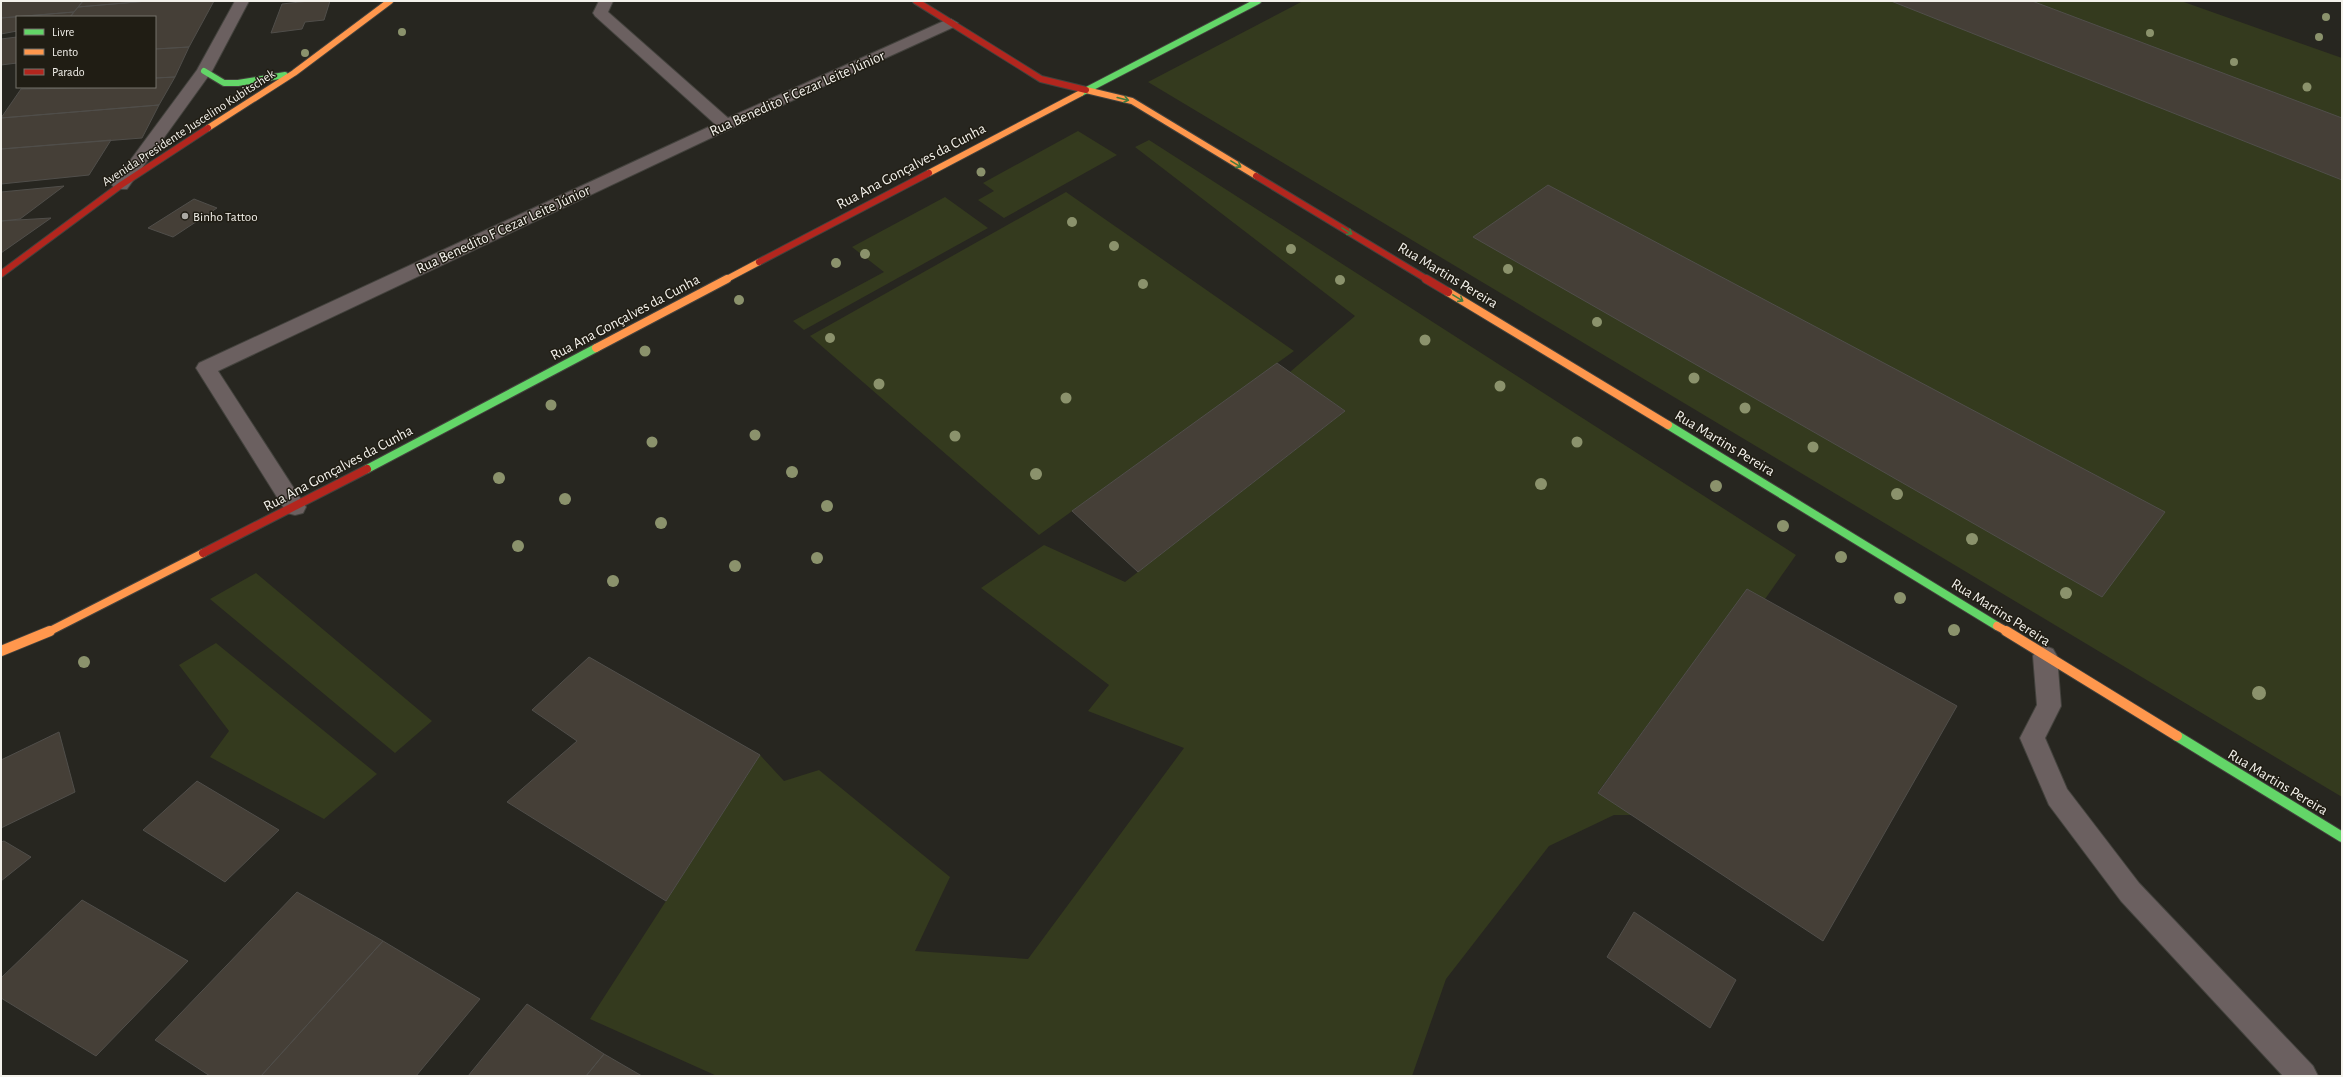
<svg xmlns="http://www.w3.org/2000/svg" width="2343" height="1077" viewBox="0 0 2343 1077" font-family="'Alegreya Sans',sans-serif">
  <style>
    .green { fill: #343a1e }
    .building { fill: #453f37; stroke: #504e4a }
    .lines { fill: none; stroke-linecap: round; stroke-linejoin: round }
    .lane-casing { stroke: #43423d; stroke-width: 2 }
    .street-casing { stroke: #43423d; stroke-width: 2 }
    .fast-far2-casing { stroke: #43423d; stroke-width: 8 }
    .fast-far1-casing { stroke: #43423d; stroke-width: 10 }
    .fast-casing { stroke: #43423d; stroke-width: 12 }
    .slow-far2-casing { stroke: #43423d; stroke-width: 8 }
    .slow-far1-casing { stroke: #43423d; stroke-width: 10 }
    .slow-casing { stroke: #43423d; stroke-width: 12 }
    .jam-far1-casing { stroke: #43423d; stroke-width: 8 }
    .jam-casing { stroke: #43423d; stroke-width: 10 }
    .lane { fill: #6b6060; fill-rule: evenodd }
    .street { fill: #6b6060; fill-rule: evenodd }
    .fast-far2 { stroke: #63d668; stroke-width: 6 }
    .fast-far1 { stroke: #63d668; stroke-width: 8 }
    .fast { stroke: #63d668; stroke-width: 10 }
    .slow-far2 { stroke: #ff974d; stroke-width: 6 }
    .slow-far1 { stroke: #ff974d; stroke-width: 8 }
    .slow { stroke: #ff974d; stroke-width: 10 }
    .jam-far1 { stroke: #b3261e; stroke-width: 6 }
    .jam { stroke: #b3261e; stroke-width: 8 }
    .tree { fill: #8b926c }
    .oneway { stroke: #427a3e }
    .poi-dot { fill: #acaaa4; stroke: #201d14; stroke-width: 1.5 }
    .labels { text-anchor: middle; stroke-width: 3; stroke-linejoin: round; paint-order: stroke }
    .far-street-label { font-size: 13px; fill: #f3f1eb; stroke: #201d14 }
    .far-poi-label { font-size: 13px; fill: #f3f1eb; stroke: #201d14; text-anchor: start }
    .street-label { font-size: 15px; fill: #f3f1eb; stroke: #201d14 }
  </style>
  <rect width="100%" height="100%" fill="#272620"/>
  <!-- green -->
  <path class="green" d="M1303,1H2181L2342,58V797L1148,82Z
    M1078,131L1117,155L1004,218L978,200L994,191L983,183Z
    M1149,140L1796,555L1765,599L1747,590L1598,792L1632,815H1614L1549,846L1446,979L1412,1076H717L590,1019L760,755L784,781L819,770L950,877L915,951L1028,959L1184,748L1088,711L1109,685L981,588L1044,545L1125,582L1345,411L1290,372L1355,316L1135,147Z
    M1066,192L1294,351L1039,535L810,336Z
    M945,197L988,228L804,330L793,321L884,272L852,247Z
    M256,573L432,721L395,753L210,599Z
    M216,643L377,774L324,819L210,757L229,731L179,665Z"/>
  <!-- building -->
  <path class="building" d="M1,1H83L74,12L1,18Z
    M83,1H148L78,7Z
    M148,1H214L189,47L155,49V17H70L78,7Z
    M309,1H330L324,20L305,22L302,29L271,33L282,4Z
    M1891,1H2032L2342,118V180Z
    M74,12L70,17H17V31L1,34V18Z
    M17,37V63L1,65V39Z
    M189,47L175,77L155,78V49Z
    M175,77L159,105L1,118L21,89L155,87V78Z
    M159,105L142,138L1,149V118Z
    M111,140L89,175L1,184V149Z
    M1548,185L2165,512L2102,597L1473,237Z
    M64,186L20,219L1,221V192Z
    M194,199L217,208L173,237L148,228Z
    M51,218L1,253V221Z
    M1277,363L1345,411L1138,572L1072,511Z
    M1747,589L1957,706L1823,941L1598,793Z
    M589,657L760,755L666,901L507,802L577,741L532,710Z
    M59,732L75,792L1,828V760Z
    M197,781L279,830L225,882L143,830Z
    M4,841L31,857L1,881V842Z
    M297,892L383,941L261,1076H210L155,1040Z
    M82,900L188,961L96,1056L1,998V978Z
    M1634,912L1736,980L1710,1028L1607,957Z
    M383,941L480,999L416,1076H261Z
    M527,1004L604,1054L586,1076H468Z
    M604,1054L642,1076H586Z"/>
  <g class="lines">
    <defs>
      <path id="lane" d="M2045,646L2053,649L2057,656L2061,706L2045,738L2067,789L2139,883L2313,1066L2318,1076H2283L2121,901L2049,805L2020,738L2037,705L2033,656L2037,649Z"/>
      <path id="street" d="M235,1H249L212,71L127,189H115L112,185L115,181L197,70Z
        M599,1H613L608,12L728,118L946,20L951,19L958,23L956,26L732,128L218,371L306,507L303,513L295,515L287,513L196,368L199,363L715,124L595,16L593,13Z"/>
      <path id="fast-far2" d="M204,71L224,83H238L285,75
        M1081,93L1258,1"/>
      <path id="fast-far1" d="M1668,425L1997,626
        M367,469L596,348"/>
      <path id="fast" d="M2177,736L2342,837"/>
      <path id="slow-far2" d="M1086,90L1132,101L1256,176
        M208,128L294,73L390,1
        M929,173L1081,93
        M725,280L759,262"/>
      <path id="slow-far1" d="M1448,292L1668,425
        M596,348L727,279
        M1997,626L2008,632
        M48,632L203,553"/>
      <path id="slow" d="M2006,631L2177,736
        M1,651L50,631"/>
      <path id="jam-far1" d="M916,1L1041,79L1086,90
        M1256,176L1428,280
        M759,262L929,173
        M1,274L121,185L208,128"/>
      <path id="jam" d="M1426,279L1448,292
        M203,553L367,469"/>
    </defs>
    <!-- lane casing -->
    <use href="#lane" class="lane-casing"/>
    <!-- street casing -->
    <use href="#street" class="street-casing"/>
    <!-- fast-far2 casing -->
    <use href="#fast-far2" class="fast-far2-casing"/>
    <!-- fast-far1 casing -->
    <use href="#fast-far1" class="fast-far1-casing"/>
    <!-- fast casing -->
    <use href="#fast" class="fast-casing"/>
    <!-- slow-far2 casing -->
    <use href="#slow-far2" class="slow-far2-casing"/>
    <!-- slow-far1 casing -->
    <use href="#slow-far1" class="slow-far1-casing"/>
    <!-- slow casing -->
    <use href="#slow" class="slow-casing"/>
    <!-- jam-far1 casing -->
    <use href="#jam-far1" class="jam-far1-casing"/>
    <!-- jam casing -->
    <use href="#jam" class="jam-casing"/>
    <!-- lane -->
    <use href="#lane" class="lane"/>
    <!-- street -->
    <use href="#street" class="street"/>
    <!-- fast-far2 -->
    <use href="#fast-far2" class="fast-far2"/>
    <!-- fast-far1 -->
    <use href="#fast-far1" class="fast-far1"/>
    <!-- fast -->
    <use href="#fast" class="fast"/>
    <!-- slow-far2 -->
    <use href="#slow-far2" class="slow-far2"/>
    <!-- slow-far1 -->
    <use href="#slow-far1" class="slow-far1"/>
    <!-- slow -->
    <use href="#slow" class="slow"/>
    <!-- jam-far1 -->
    <use href="#jam-far1" class="jam-far1"/>
    <!-- jam -->
    <use href="#jam" class="jam"/>
  </g>
  <!-- trees -->
  <g class="tree">
    <circle cx="2326" cy="17" r="4"/>
    <circle cx="402" cy="32" r="4"/>
    <circle cx="2150" cy="33" r="4"/>
    <circle cx="2319" cy="37" r="4"/>
    <circle cx="305" cy="53" r="4"/>
    <circle cx="2234" cy="62" r="4"/>
    <circle cx="2307" cy="87" r="4.5"/>
    <circle cx="981" cy="172" r="4.5"/>
    <circle cx="1072" cy="222" r="5"/>
    <circle cx="1114" cy="246" r="5"/>
    <circle cx="1291" cy="249" r="5"/>
    <circle cx="865" cy="254" r="5"/>
    <circle cx="836" cy="263" r="5"/>
    <circle cx="1508" cy="269" r="5"/>
    <circle cx="1340" cy="280" r="5"/>
    <circle cx="1143" cy="284" r="5"/>
    <circle cx="739" cy="300" r="5"/>
    <circle cx="1597" cy="322" r="5"/>
    <circle cx="830" cy="338" r="5"/>
    <circle cx="1425" cy="340" r="5.5"/>
    <circle cx="645" cy="351" r="5.5"/>
    <circle cx="1694" cy="378" r="5.5"/>
    <circle cx="879" cy="384" r="5.5"/>
    <circle cx="1500" cy="386" r="5.5"/>
    <circle cx="1066" cy="398" r="5.5"/>
    <circle cx="551" cy="405" r="5.5"/>
    <circle cx="1745" cy="408" r="5.5"/>
    <circle cx="755" cy="435" r="5.5"/>
    <circle cx="955" cy="436" r="5.5"/>
    <circle cx="652" cy="442" r="5.5"/>
    <circle cx="1577" cy="442" r="5.5"/>
    <circle cx="1813" cy="447" r="5.5"/>
    <circle cx="792" cy="472" r="6"/>
    <circle cx="1036" cy="474" r="6"/>
    <circle cx="499" cy="478" r="6"/>
    <circle cx="1541" cy="484" r="6"/>
    <circle cx="1716" cy="486" r="6"/>
    <circle cx="1897" cy="494" r="6"/>
    <circle cx="565" cy="499" r="6"/>
    <circle cx="827" cy="506" r="6"/>
    <circle cx="661" cy="523" r="6"/>
    <circle cx="1783" cy="526" r="6"/>
    <circle cx="1972" cy="539" r="6"/>
    <circle cx="518" cy="546" r="6"/>
    <circle cx="1841" cy="557" r="6"/>
    <circle cx="817" cy="558" r="6"/>
    <circle cx="735" cy="566" r="6"/>
    <circle cx="613" cy="581" r="6"/>
    <circle cx="2066" cy="593" r="6"/>
    <circle cx="1900" cy="598" r="6"/>
    <circle cx="1954" cy="630" r="6"/>
    <circle cx="84" cy="662" r="6"/>
    <circle cx="2259" cy="693" r="7"/>
  </g>
  <!-- one-way arrows -->
  <defs><path id="oneway-shaft" d="M-6 0H5M1.5-3L5.5 0L1.5 3" fill="none" stroke-width="1.6" stroke-linecap="round" stroke-linejoin="round"/></defs>
  <g class="oneway">
    <use href="#oneway-shaft" transform="translate(1123 99) rotate(14)"/>
    <use href="#oneway-shaft" transform="translate(1236 164) rotate(31)"/>
    <use href="#oneway-shaft" transform="translate(1347 231) rotate(31)"/>
    <use href="#oneway-shaft" transform="translate(1458 298) rotate(31)"/>
  </g>
  <!-- markers -->
  <circle class="poi-dot" cx="185" cy="216" r="4"/>
  <g class="labels">
    <!-- far-street labels -->
    <g class="far-street-label">
      <text transform="translate(188 127) rotate(-33)" y="5">Avenida Presidente Juscelino Kubitschek</text>
    </g>
    <!-- far-poi labels -->
    <g class="far-poi-label">
      <text x="193" y="221">Binho Tattoo</text>
    </g>
    <!-- street labels -->
    <g class="street-label">
      <text transform="translate(797 93) rotate(-24)" y="5">Rua Benedito F Cezar Leite Júnior</text>
      <text transform="translate(911 166) rotate(-28)" y="5">Rua Ana Gonçalves da Cunha</text>
      <text transform="translate(503 229) rotate(-25)" y="5">Rua Benedito F Cezar Leite Júnior</text>
      <text transform="translate(1448 275) rotate(31)" y="5">Rua Martins Pereira</text>
      <text transform="translate(625 317) rotate(-28)" y="5">Rua Ana Gonçalves da Cunha</text>
      <text transform="translate(1725 443) rotate(31)" y="5">Rua Martins Pereira</text>
      <text transform="translate(338 468) rotate(-28)" y="5">Rua Ana Gonçalves da Cunha</text>
      <text transform="translate(2001 612) rotate(32)" y="5">Rua Martins Pereira</text>
      <text transform="translate(2278 782) rotate(31)" y="5">Rua Martins Pereira</text>
    </g>
  </g>
  <!-- border -->
  <rect width="2343" height="1077" fill="none" stroke="#f3f1eb" stroke-width="4"/>
  <!-- legend -->
  <rect x="16" y="16" width="140" height="72" fill="#201d14" stroke="#74726a"/>
  <rect x="24" y="29" width="20" height="6" fill="#63d668" stroke="#74726a"/>
  <text x="52" y="36" font-size="12" fill="#f3f1eb">Livre</text>
  <rect x="24" y="49" width="20" height="6" fill="#ff974d" stroke="#74726a"/>
  <text x="52" y="56" font-size="12" fill="#f3f1eb">Lento</text>
  <rect x="24" y="69" width="20" height="6" fill="#b3261e" stroke="#74726a"/>
  <text x="52" y="76" font-size="12" fill="#f3f1eb">Parado</text>
</svg>
